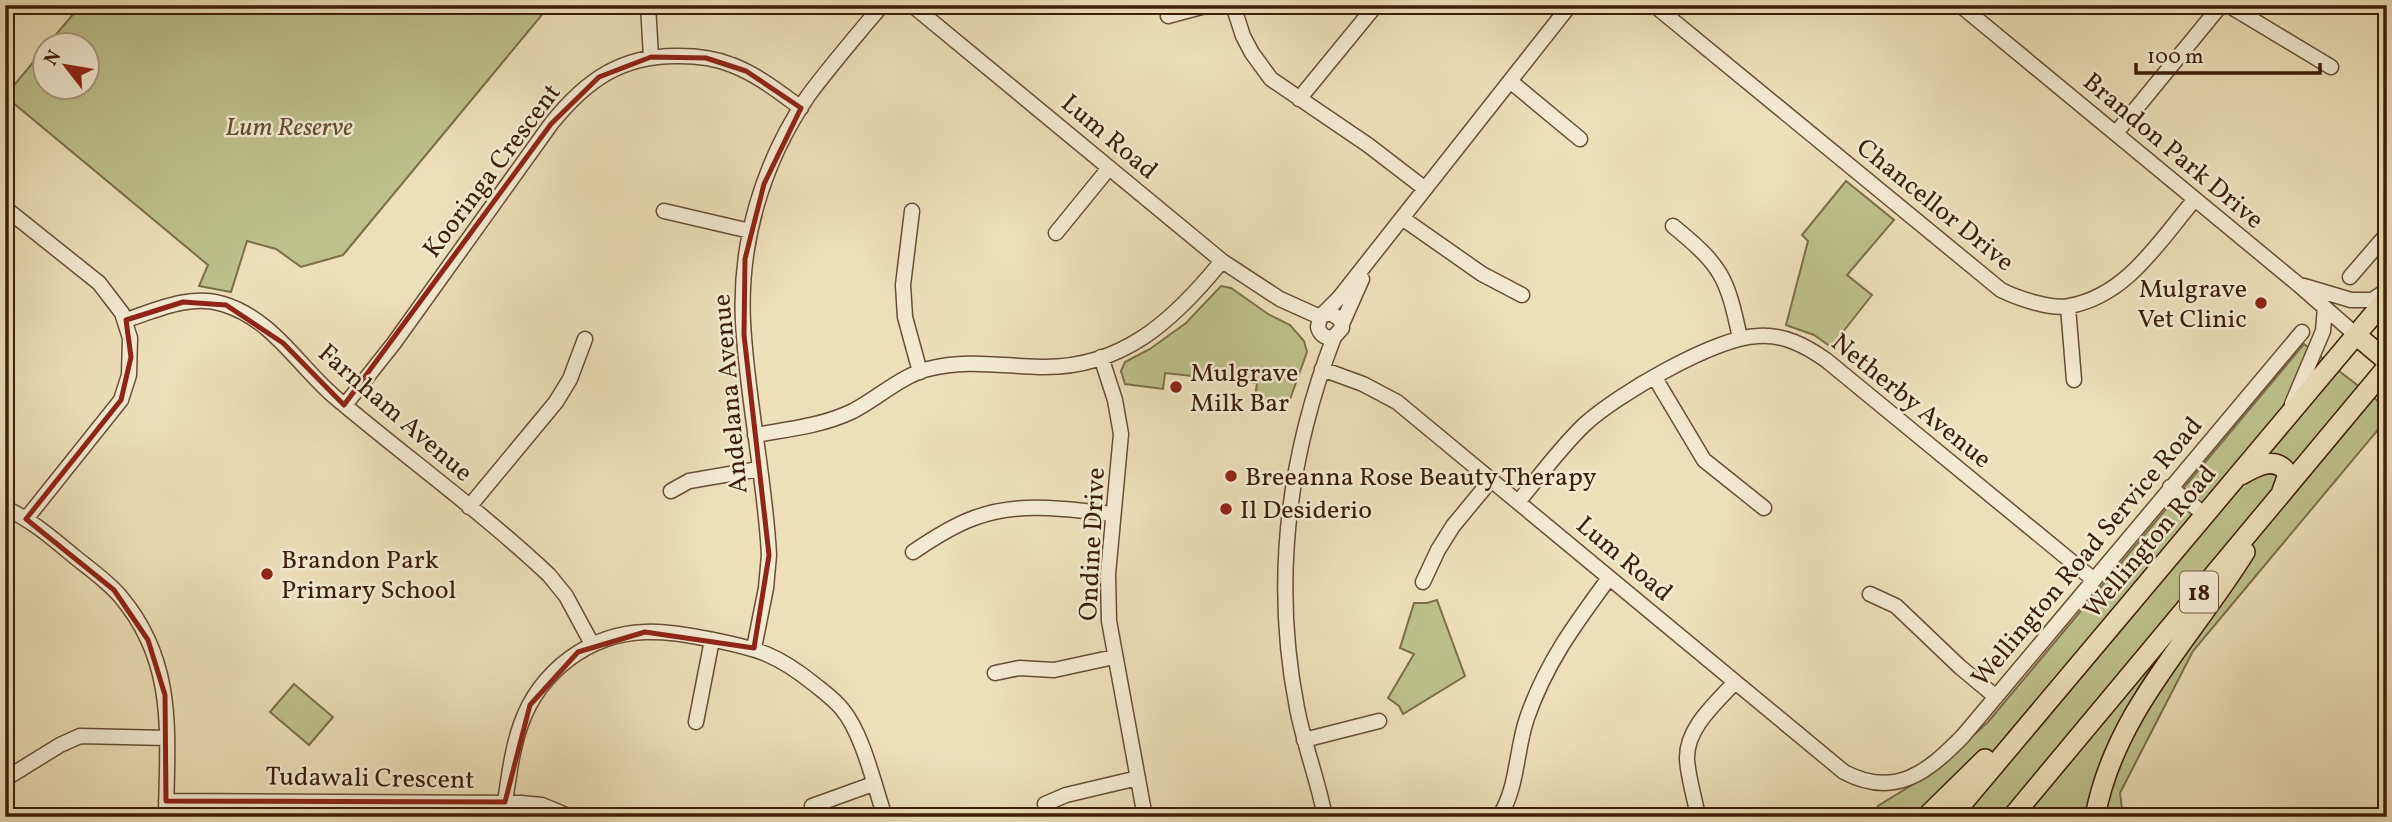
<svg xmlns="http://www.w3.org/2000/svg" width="2392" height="822" viewBox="0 0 2392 822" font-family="Vollkorn,serif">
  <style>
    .green { fill: #bcc18d; stroke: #7c6f4a; stroke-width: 2 }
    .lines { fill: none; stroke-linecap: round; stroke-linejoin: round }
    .minor-casing { stroke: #694e34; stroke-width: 17 }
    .highway-casing { stroke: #3d1d08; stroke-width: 22 }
    .minor { stroke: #f3ead2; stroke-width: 14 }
    .highway { stroke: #eddfba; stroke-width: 19 }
    .marked { fill: none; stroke: #8f2418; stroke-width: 5; stroke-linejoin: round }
    .poi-dot { fill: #8f2418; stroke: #f3ead2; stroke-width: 2.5 }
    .labels { text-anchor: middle; stroke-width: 5; stroke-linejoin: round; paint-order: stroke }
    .shield { fill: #f3ead2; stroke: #745a45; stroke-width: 2 }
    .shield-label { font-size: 24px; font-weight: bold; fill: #3d1d08 }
    .park-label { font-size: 26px; font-style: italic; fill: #634e30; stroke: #f3ead2 }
    .street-label { font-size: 26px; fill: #3d1d08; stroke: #f3ead2 }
    .poi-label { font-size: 26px; fill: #3d1d08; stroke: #f3ead2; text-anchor: start }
  </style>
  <rect width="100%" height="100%" fill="#eddfba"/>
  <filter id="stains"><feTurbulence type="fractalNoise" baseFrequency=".00286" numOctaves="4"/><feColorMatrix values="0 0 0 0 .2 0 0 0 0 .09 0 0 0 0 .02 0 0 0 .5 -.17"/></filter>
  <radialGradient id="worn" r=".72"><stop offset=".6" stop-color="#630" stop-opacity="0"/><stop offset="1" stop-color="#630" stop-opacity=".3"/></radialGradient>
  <!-- green -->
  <path class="green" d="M81,5H550L343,255L301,267L276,249L247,241L231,292L199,286L208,265L5,96L45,48L46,88H88V46L47,45Z
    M1846,181L1894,220L1847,275L1872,295L1831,347L1814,335L1786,325L1808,241L1802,235Z
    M1221,286L1231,288L1268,314L1290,325L1304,341L1307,352L1289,402L1255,398L1257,383L1165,373L1163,389L1125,384L1121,371L1125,362L1150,349L1186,323Z
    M2304,344L2387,408V419L2193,651L2120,793L2123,817H1874L1878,806L1933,772L1988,722Z
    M1437,600L1465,676L1403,714L1399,706L1388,698L1414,654L1400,648L1414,603H1427Z
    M294,684L333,717L309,745L270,712Z"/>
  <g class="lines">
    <defs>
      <path id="minor" d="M648,5L651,57
        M912,5L1222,261L1280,299L1320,317
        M1233,5L1243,36L1252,53L1271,79L1368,145L1424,188
        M1654,5L2001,290C2017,298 2052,310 2069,306C2127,296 2160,240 2195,199
        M1960,5L2299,285L2356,335
        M2228,5L2331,67
        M1168,16L1209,5
        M1510,81L1580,139
        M1299,99L1376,5
        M2116,133L2221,5
        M5,208L99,283L122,313L130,338L129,375L121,400L26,519
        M664,211L750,231
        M912,211L903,285L905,317L920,372
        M1402,218L1482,274L1522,295
        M1673,226C1722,266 1727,277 1740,338
        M1056,233L1109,168
        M2350,277L2387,234
        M2304,286L2351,300H2372L2387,290
        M2068,307L2074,380
        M1324,315L1331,313L1341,320L1342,328L1334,337C1326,339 1320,335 1318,327L1320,317L1339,298L1570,5
        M126,320C157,310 190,294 223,304C273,319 299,367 336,398C407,458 482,512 549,575L566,596L592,644
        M1342,324L1362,279
        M1101,357L1115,400L1121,434L1108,574L1109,621L1145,817
        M1322,369L1363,384L1397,402L1844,772C1895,799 1928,772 1963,736L2302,332
        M1655,378L1704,460L1764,508
        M2292,404L2323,331L2325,308
        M345,405L394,343L551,124C586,80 622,55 679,56C698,56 715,58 732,65C758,75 779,92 801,108
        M755,435C789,429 822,426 853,411C878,398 901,376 928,369C966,359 1001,366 1040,367C1122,369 1174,320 1222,261
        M2170,487L2205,515
        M671,491L689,481L759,469
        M1518,502C1540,476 1560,448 1584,425C1616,395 1714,338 1758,336C1784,334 1806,346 1826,360L2094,580
        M469,507L556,402L570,379L585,339
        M5,508C32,520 53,539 75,557C91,570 107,581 120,596C177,663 167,736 166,817
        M913,552C932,539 952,526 974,518C1019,501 1067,509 1113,514
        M1423,582L1438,550L1453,526L1491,480
        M1870,594L1896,606L1960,667L1996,697
        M754,648L766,588L769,555C765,477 747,400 743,322C739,242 763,162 808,96C831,65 857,35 882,5
        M995,673L1019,668L1054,670L1114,657
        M696,722L712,640
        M1304,740L1379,721
        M5,779L60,745L80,736L167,738
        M166,801L521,803L542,805L571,817
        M505,802C509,776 512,749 521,724C540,671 589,634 645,632C669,631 691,636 714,640C759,649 778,655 814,684C824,692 834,699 842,709C863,734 874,785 885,817
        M1045,804L1066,795L1138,778
        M812,806L873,784
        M1697,812C1694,795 1688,777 1687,759C1686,728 1716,703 1735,682
        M1325,817C1318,780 1304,745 1297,708C1272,581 1288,457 1334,337
        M1499,817C1518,788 1516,749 1527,718C1546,663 1575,624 1609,578"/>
      <path id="highway" d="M2356,335L2387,361
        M2241,475C2255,467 2274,456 2286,471L2287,477L2282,491
        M1926,817L1985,759
        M1951,817L2387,298
        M2012,817L2387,367
        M2095,817C2114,713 2191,639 2245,552"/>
    </defs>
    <!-- minor casing -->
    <use href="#minor" class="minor-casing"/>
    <!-- highway casing -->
    <use href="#highway" class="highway-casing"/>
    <!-- minor -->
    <use href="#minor" class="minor"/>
    <!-- highway -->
    <use href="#highway" class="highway"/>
  </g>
  <!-- marked area -->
  <path class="marked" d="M651,57L706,58L746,71L801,108L764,184L745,259L744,335L769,555L754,648L645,632L578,652L530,705L505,802L166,801L165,695L148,640L114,590L26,519L121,400L131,357L126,320L183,302L226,305L283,343L344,405L551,124L599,77Z"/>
  <!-- markers -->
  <g class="poi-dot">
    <circle cx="2261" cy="303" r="7"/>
    <circle cx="1176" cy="387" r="7"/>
    <circle cx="1231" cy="476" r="7"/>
    <circle cx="1226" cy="509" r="7"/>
    <circle cx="267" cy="574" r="7"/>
  </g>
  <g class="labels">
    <!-- shield labels -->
    <rect class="shield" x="2180" y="571.5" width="38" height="41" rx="5"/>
    <g class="shield-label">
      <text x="2199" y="600">18</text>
    </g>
    <!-- park labels -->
    <g class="park-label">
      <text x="289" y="135">Lum Reserve</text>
    </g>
    <!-- street labels -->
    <g class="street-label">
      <text transform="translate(1110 136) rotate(40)" y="9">Lum Road</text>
      <text transform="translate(2174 150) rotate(40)" y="9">Brandon Park Drive</text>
      <text transform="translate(491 170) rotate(-53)" y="9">Kooringa Crescent</text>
      <text transform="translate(1936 204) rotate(39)" y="9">Chancellor Drive</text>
      <text transform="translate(729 394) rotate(-95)" y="9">Andelana Avenue</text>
      <text transform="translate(1912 400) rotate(39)" y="9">Netherby Avenue</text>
      <text transform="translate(396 412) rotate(41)" y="9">Farnham Avenue</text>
      <text transform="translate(2149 541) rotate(-50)" y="9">Wellington Road</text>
      <text transform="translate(1091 544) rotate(-87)" y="9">Ondine Drive</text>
      <text transform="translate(2086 551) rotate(-50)" y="9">Wellington Road Service Road</text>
      <text transform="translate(1625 558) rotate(40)" y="9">Lum Road</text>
      <text transform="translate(370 777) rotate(1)" y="9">Tudawali Crescent</text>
    </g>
    <!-- poi labels -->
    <g class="poi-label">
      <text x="2247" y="297" text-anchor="end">Mulgrave<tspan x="2247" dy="30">Vet Clinic</tspan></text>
      <text x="1190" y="381">Mulgrave<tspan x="1190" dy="30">Milk Bar</tspan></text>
      <text x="1245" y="485">Breeanna Rose Beauty Therapy</text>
      <text x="1240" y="518">Il Desiderio</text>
      <text x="281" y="568">Brandon Park<tspan x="281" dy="30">Primary School</tspan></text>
    </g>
  </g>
  <!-- margin -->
  <rect width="2392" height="822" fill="none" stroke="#eddfba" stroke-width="28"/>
  <rect x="7" y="7" width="2378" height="808" fill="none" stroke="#3d1d08" stroke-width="3.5"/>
  <rect x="14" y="14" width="2364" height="794" fill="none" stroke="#3d1d08" stroke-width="2"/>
  <!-- north arrow -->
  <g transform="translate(66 66) rotate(301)"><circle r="33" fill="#f3ead2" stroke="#aa9881" stroke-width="2"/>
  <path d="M0-5L12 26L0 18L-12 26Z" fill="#8f2418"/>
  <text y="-10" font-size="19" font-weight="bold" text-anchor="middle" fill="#3d1d08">N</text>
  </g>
  <!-- scale -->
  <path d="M2136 63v10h184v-10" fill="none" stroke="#3d1d08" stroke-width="3.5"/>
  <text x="2147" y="63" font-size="21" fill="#3d1d08" stroke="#f3ead2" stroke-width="5" paint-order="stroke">100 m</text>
  <rect width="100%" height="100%" filter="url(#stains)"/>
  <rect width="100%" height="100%" fill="url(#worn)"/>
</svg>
